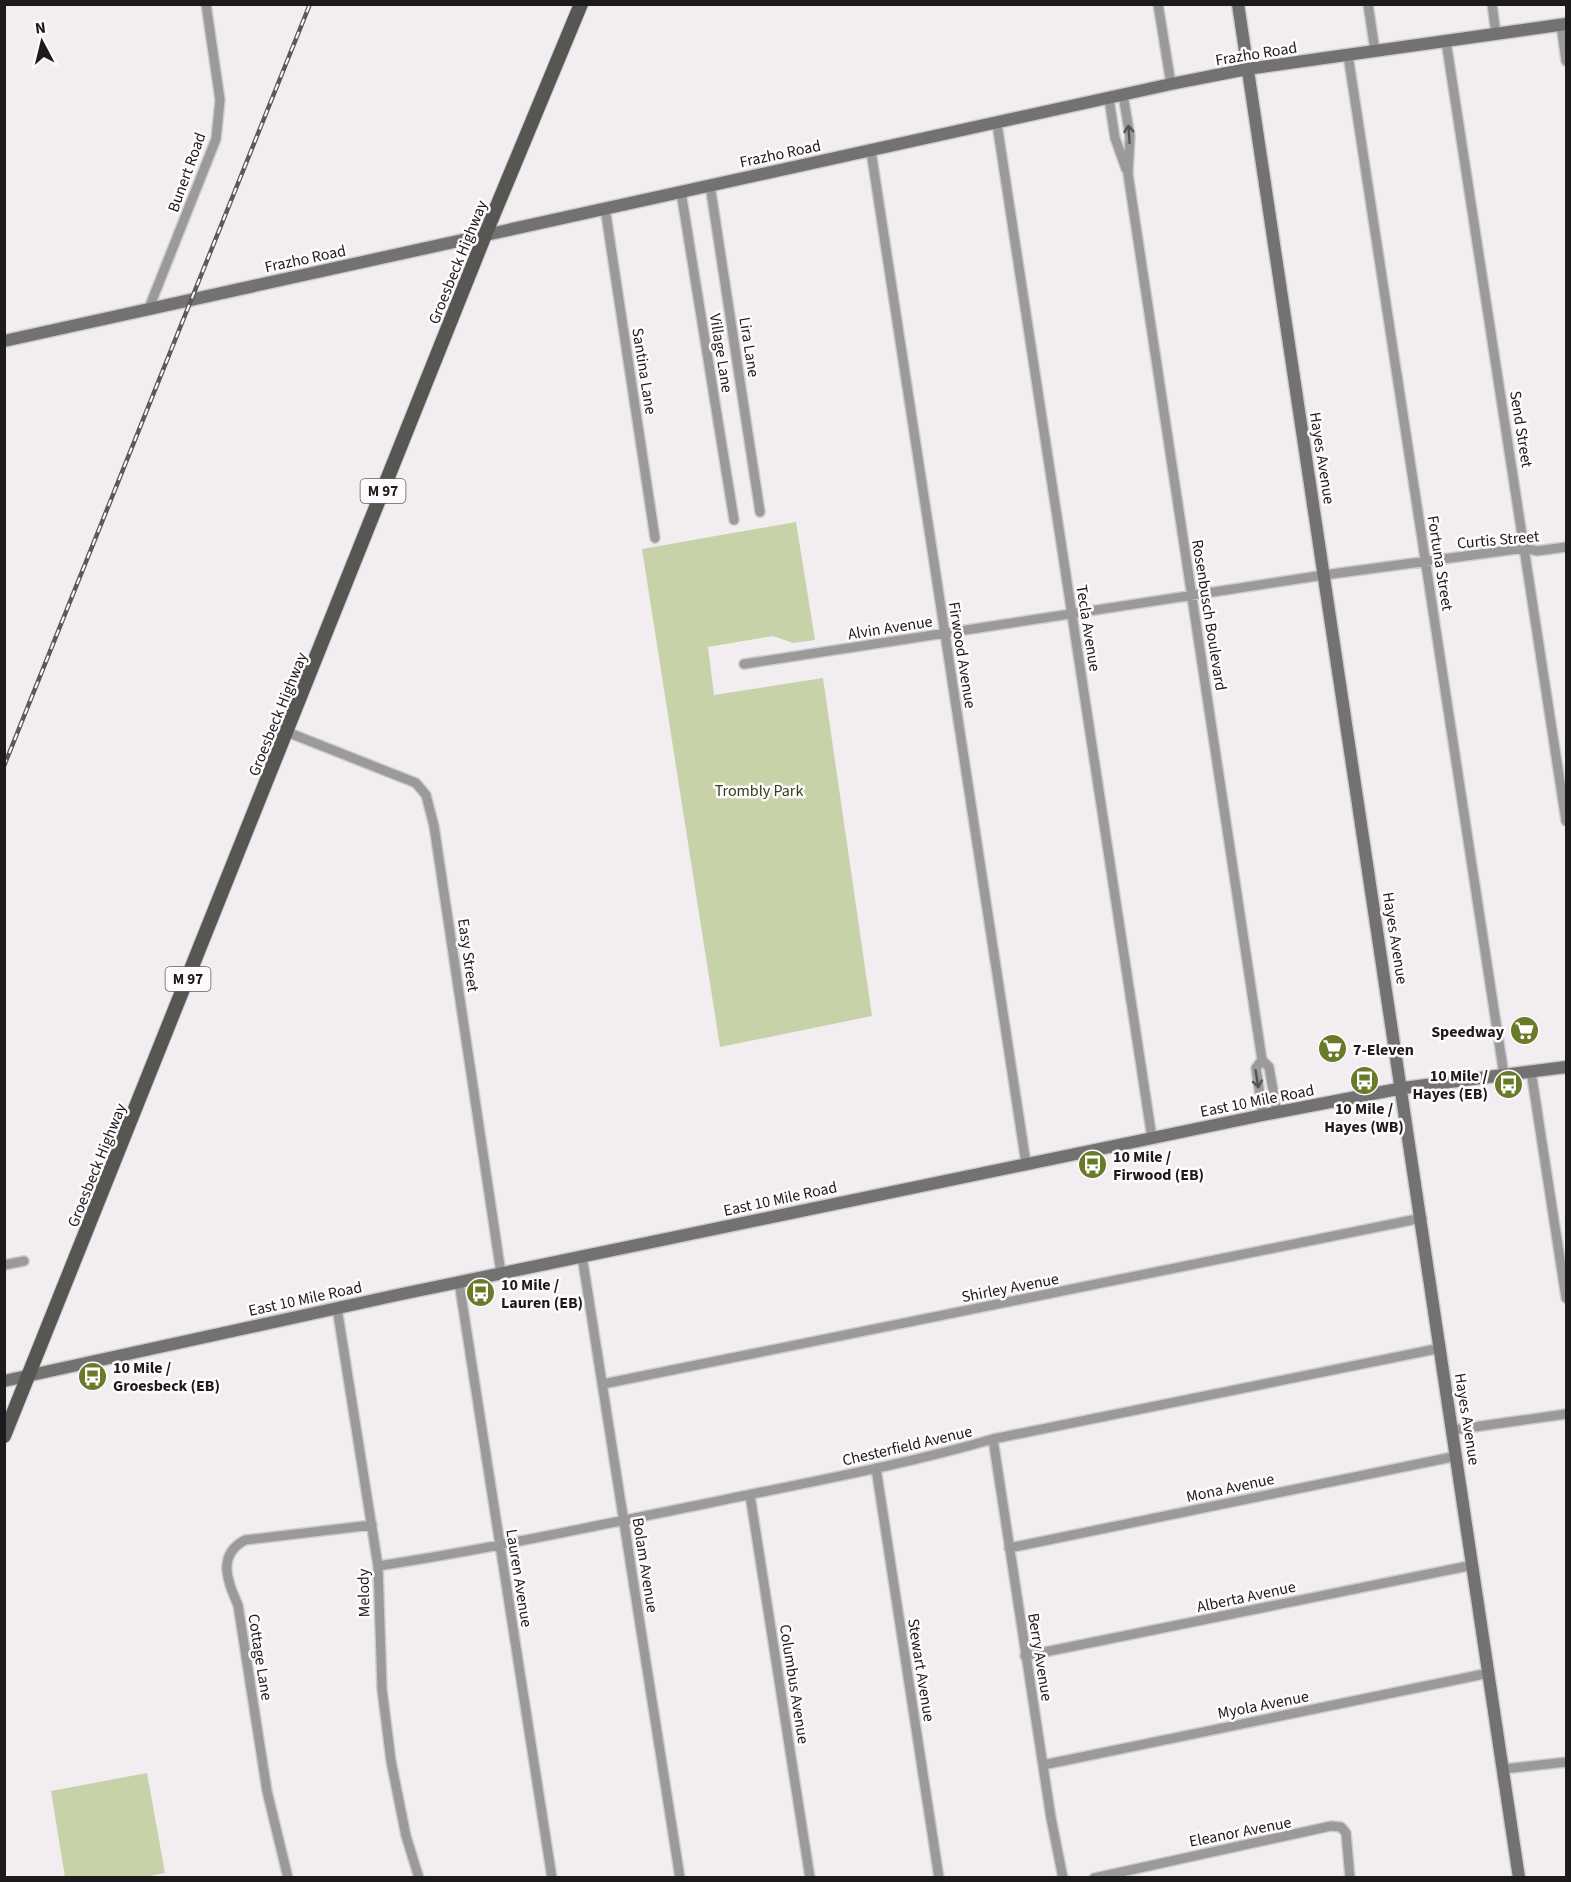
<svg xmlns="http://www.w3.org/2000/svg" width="1571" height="1882" viewBox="0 0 1571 1882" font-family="'Source Sans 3',sans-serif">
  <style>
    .green { fill: #c7d2a8 }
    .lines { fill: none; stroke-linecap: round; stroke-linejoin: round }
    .street-casing { stroke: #d0cbcf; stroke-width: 12 }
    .secondary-casing { stroke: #d0cbcf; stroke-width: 15 }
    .primary-casing { stroke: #d0cbcf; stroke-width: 16 }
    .street { stroke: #9a9b99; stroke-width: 9 }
    .secondary { stroke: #727370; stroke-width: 12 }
    .primary { stroke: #565753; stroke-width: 14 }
    .rail-casing { stroke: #5c595c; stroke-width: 4.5 }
    .rail { stroke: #fffafe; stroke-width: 2; stroke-dasharray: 7; stroke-linecap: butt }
    .oneway { stroke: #555454 }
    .labels { text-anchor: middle; stroke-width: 5; stroke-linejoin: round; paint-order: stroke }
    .shield { fill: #fffafe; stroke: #605d60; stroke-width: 1.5 }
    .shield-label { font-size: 15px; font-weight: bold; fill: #1c1a1c }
    .street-label { font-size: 16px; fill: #1c1a1c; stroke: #fffafe }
    .park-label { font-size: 16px; fill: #343d14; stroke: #fffafe }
    .poi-label { font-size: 16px; font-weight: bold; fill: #1c1a1c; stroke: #fffafe; text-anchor: start }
  </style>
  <rect width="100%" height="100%" fill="#f2edf1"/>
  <!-- green -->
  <path class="green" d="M796,522L815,640L793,643L773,636L708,647L714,695L823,678L872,1016L720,1047L642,549Z
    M147,1773L165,1873L140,1878L65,1877L51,1791Z"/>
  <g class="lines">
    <defs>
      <path id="street" d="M1158,4L1171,84
        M1368,4L1375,51
        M1492,4L1496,34
        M1561,25L1566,61
        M1446,41L1566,821
        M1348,55L1504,1075
        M1123,95L1130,136L1128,174L1262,1060
        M1109,99L1115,138L1126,169
        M997,124L1152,1138
        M871,151L1026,1163
        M710,185L760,512
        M681,192L734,520
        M605,208L655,538
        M149,308L216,139L220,100L206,4
        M744,664L1324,575L1525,548L1537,551L1566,547
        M287,732L416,783L426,795L434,826L501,1273
        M1531,1071L1566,1298
        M1263,1115L1256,1068L1262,1060L1269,1067L1277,1113
        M582,1256L680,1878
        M4,1265L24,1261
        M459,1282L552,1878
        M337,1308L378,1566L382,1689L391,1761L406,1836L419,1878
        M603,1384L1422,1218
        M1453,1430L1566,1414
        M993,1439L1051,1818L1063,1878
        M876,1468L939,1878
        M750,1495L810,1878
        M1009,1548L1457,1456
        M378,1566C489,1549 599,1525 709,1503C804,1483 900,1466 993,1439L1441,1348
        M1025,1656L1473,1565
        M1043,1765L1489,1673
        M1503,1769L1566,1762
        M288,1878L267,1791L238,1605C227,1581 217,1555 245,1540L372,1525
        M1094,1878L1331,1826L1341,1827L1346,1833L1350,1878"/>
      <path id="secondary" d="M1238,4L1519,1878
        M4,341L1171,84L1247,69L1566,24
        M4,1381L397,1295L1263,1115L1403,1088L1566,1067"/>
      <path id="primary" d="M4,1436L485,235L581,4"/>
    </defs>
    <!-- street casing -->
    <use href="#street" class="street-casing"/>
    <!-- secondary casing -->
    <use href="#secondary" class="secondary-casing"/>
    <!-- primary casing -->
    <use href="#primary" class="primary-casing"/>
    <!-- street -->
    <use href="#street" class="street"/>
    <!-- secondary -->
    <use href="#secondary" class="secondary"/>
    <!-- primary -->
    <use href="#primary" class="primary"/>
    <defs>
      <path id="rail" d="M4,766L310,4"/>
    </defs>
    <!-- rail casing -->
    <use href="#rail" class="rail-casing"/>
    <!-- rail -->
    <use href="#rail" class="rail"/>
  </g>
  <!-- one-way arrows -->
  <defs><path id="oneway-shaft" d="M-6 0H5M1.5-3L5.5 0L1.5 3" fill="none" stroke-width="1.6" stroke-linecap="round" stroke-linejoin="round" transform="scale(1.5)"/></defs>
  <g class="oneway">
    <use href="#oneway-shaft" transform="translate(1129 134) rotate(-94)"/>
    <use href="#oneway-shaft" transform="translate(1257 1079) rotate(81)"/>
  </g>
  <!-- icons -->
  <defs>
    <symbol id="supermarket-disc" viewBox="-11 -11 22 22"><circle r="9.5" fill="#697a29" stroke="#fffafe"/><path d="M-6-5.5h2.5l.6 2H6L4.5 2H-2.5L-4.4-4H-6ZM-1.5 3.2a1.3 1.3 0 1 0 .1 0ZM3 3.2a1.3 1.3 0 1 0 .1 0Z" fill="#fff"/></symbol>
    <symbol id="bus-disc" viewBox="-11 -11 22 22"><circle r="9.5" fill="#697a29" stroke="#fffafe"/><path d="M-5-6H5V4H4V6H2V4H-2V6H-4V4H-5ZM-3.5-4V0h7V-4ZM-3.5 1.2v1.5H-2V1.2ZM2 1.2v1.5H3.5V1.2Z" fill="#fff"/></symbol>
  </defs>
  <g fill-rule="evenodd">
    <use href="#supermarket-disc" x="1508" y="1014" width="33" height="33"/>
    <use href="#supermarket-disc" x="1316" y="1032" width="33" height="33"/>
    <use href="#bus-disc" x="1348" y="1064" width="33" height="33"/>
    <use href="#bus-disc" x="1492" y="1068" width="33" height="33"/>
    <use href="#bus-disc" x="1076" y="1148" width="33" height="33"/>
    <use href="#bus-disc" x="464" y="1276" width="33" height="33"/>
    <use href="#bus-disc" x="76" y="1360" width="33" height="33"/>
  </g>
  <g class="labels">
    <!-- shield labels -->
    <g class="shield">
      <rect x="360.5" y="479" width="45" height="24" rx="4.5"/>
      <rect x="165.5" y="967" width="45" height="24" rx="4.5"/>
    </g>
    <g class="shield-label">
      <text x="383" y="496">M 97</text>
      <text x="188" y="984">M 97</text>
    </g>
    <!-- street labels -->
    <g class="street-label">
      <text transform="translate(1256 53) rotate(-9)" y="6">Frazho Road</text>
      <text transform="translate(780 153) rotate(-12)" y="6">Frazho Road</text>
      <text transform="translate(186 172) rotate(-70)" y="6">Bunert Road</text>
      <text transform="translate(305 258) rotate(-12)" y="6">Frazho Road</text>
      <text transform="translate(457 262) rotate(-68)" y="6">Groesbeck Highway</text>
      <text transform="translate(750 347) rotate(81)" y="6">Lira Lane</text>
      <text transform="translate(722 353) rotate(81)" y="6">Village Lane</text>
      <text transform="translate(645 371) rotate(81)" y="6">Santina Lane</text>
      <text transform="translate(1522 429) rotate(81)" y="6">Send Street</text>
      <text transform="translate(1323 458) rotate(81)" y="6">Hayes Avenue</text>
      <text transform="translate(1498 539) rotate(-5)" y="6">Curtis Street</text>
      <text transform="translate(1441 563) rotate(81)" y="6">Fortuna Street</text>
      <text transform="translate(1210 615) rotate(81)" y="6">Rosenbusch Boulevard</text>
      <text transform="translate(890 627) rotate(-9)" y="6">Alvin Avenue</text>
      <text transform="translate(1089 628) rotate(81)" y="6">Tecla Avenue</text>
      <text transform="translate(963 655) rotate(81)" y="6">Firwood Avenue</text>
      <text transform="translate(277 714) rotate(-68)" y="6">Groesbeck Highway</text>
      <text transform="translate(1396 938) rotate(81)" y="6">Hayes Avenue</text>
      <text transform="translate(469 955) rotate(82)" y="6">Easy Street</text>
      <text transform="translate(1257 1100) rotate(-11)" y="6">East 10 Mile Road</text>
      <text transform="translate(96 1165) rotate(-68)" y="6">Groesbeck Highway</text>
      <text transform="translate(780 1198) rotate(-12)" y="6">East 10 Mile Road</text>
      <text transform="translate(1010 1287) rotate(-11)" y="6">Shirley Avenue</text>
      <text transform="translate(305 1298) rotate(-12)" y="6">East 10 Mile Road</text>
      <text transform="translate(1468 1419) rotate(81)" y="6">Hayes Avenue</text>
      <text transform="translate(907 1445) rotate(-13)" y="6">Chesterfield Avenue</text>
      <text transform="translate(1230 1487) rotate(-12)" y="6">Mona Avenue</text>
      <text transform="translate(646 1565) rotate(81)" y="6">Bolam Avenue</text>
      <text transform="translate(520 1578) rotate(81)" y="6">Lauren Avenue</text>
      <text transform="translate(363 1593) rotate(-91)" y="6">Melody</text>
      <text transform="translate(1246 1596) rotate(-12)" y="6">Alberta Avenue</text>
      <text transform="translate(261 1657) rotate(81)" y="6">Cottage Lane</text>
      <text transform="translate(1041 1657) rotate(81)" y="6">Berry Avenue</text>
      <text transform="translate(922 1670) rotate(81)" y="6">Stewart Avenue</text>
      <text transform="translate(795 1684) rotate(81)" y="6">Columbus Avenue</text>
      <text transform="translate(1263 1704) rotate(-11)" y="6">Myola Avenue</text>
      <text transform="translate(1240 1831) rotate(-11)" y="6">Eleanor Avenue</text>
    </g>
    <!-- park labels -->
    <g class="park-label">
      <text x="759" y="796">Trombly Park</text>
    </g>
    <!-- poi labels -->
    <g class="poi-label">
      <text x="1504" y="1037" text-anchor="end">Speedway</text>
      <text x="1353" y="1055">7-Eleven</text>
      <text x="1488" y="1081" text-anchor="end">10 Mile /<tspan x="1488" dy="18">Hayes (EB)</tspan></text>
      <text x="1364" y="1114" text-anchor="middle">10 Mile /<tspan x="1364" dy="18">Hayes (WB)</tspan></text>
      <text x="1113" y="1162">10 Mile /<tspan x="1113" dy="18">Firwood (EB)</tspan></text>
      <text x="501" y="1290">10 Mile /<tspan x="501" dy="18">Lauren (EB)</tspan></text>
      <text x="113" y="1373">10 Mile /<tspan x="113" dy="18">Groesbeck (EB)</tspan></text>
    </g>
  </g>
  <!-- border -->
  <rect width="1571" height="1882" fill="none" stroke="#1c1a1c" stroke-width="12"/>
  <!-- north arrow -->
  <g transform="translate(42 42) rotate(353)" stroke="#fffafe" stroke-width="4.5" paint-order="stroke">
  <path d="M0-4.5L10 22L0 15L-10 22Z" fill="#1c1a1c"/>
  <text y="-9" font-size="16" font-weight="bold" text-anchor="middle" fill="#1c1a1c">N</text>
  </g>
</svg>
